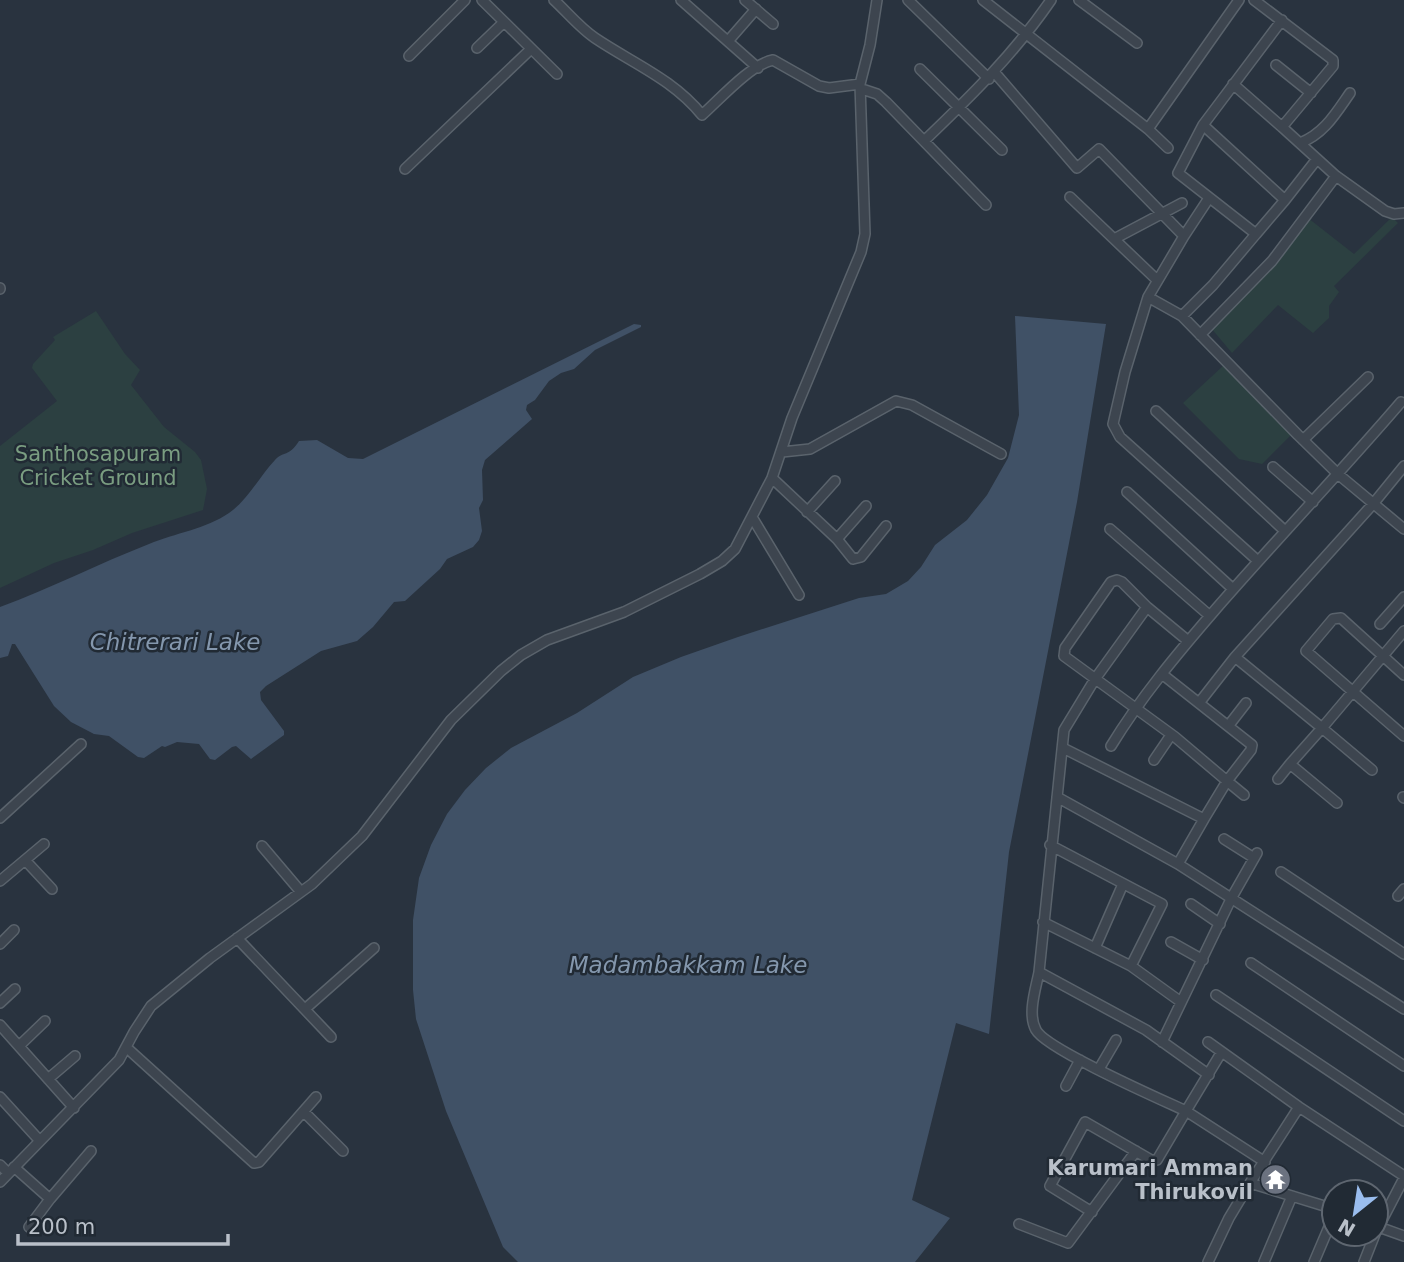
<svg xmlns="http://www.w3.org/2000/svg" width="1404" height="1262" viewBox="0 0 1404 1262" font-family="'DejaVu Sans',sans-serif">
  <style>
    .green { fill: #2c4041 }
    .water { fill: #405166 }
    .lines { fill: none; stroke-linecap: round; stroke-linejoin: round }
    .minor-casing { stroke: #5a636c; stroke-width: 12 }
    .minor { stroke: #3d454f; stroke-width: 9 }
    .labels { text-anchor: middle; stroke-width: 5; stroke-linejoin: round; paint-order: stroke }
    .park-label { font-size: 21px; fill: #7a9d81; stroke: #212a34 }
    .poi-label { font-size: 21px; font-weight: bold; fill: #b9c0c9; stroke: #212a34; text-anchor: end }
    .water-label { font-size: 23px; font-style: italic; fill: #8497ad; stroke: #212a34 }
  </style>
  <rect width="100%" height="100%" fill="#29333f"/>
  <!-- green -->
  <path class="green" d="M1392,217L1398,223L1334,286L1339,292L1329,306V318L1313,333L1278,305L1232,353L1211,328L1308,218L1354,254Z
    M96,311L125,354L140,370L131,385L164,427L195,452L201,460L207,489L203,510L132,533L93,550L54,563L0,588V446L57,401L32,368L33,364L55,340L53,337Z
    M1224,365L1291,435L1262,464L1239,459L1183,403Z"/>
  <!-- water -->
  <path class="water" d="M1015,316L1106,324L1077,502L1009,852L989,1034L956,1023L912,1200L950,1218L915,1262H518L503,1247L446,1111L416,1019L413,990V920L419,878L431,845L447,814L465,790L486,768L511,748L577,713L633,677L681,657L738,637L859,598L886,594L908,581L921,567L935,545L967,520L987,495L1008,458L1019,415Z
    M634,324L641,325V327L595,350L574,369L561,373L549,381L535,400L527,405L526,410L532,419L485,460L482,470L483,500L479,508L482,531L479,540L473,547L447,559L440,569L405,601L394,602L373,627L357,641L321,651L266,686L260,692L261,700L284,731V735L251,759L236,746L232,747L215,760L210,759L199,744L177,742L165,747L162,746L144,758L138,757L109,736L94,734L71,722L54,706L15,644H12L8,656L0,658V607C51,588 98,564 149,544C175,533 206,529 229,513C248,500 259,477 275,460C283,451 289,457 299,441L317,440L348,458L363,459Z"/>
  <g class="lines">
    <defs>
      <path id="minor" d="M482,0L557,74
        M554,0C567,12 580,28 595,38C632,63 673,79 702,115C719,100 751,64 773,60L819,86L829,88L860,84
        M681,0L758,68
        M745,0L773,24
        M908,0L989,79
        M983,0L1148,129L1168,148
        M1079,0L1137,43
        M1254,0L1333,60V66L1282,127L1336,176L1385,211L1394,214L1404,213
        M729,40L756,9
        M477,48L504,22
        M409,56L465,0
        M1276,65L1311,93
        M920,69L1002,150
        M995,73L1077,168L1099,149L1184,236L1148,297
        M1233,84L1282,127
        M862,89L877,94L886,102L986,205
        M1203,125L1285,200L1256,234
        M1148,129L1239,0
        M924,141C970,97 1014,54 1051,0
        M1300,143C1324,134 1336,113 1350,93
        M405,169L531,49
        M1070,197L1157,280
        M1285,200L1317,159
        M1184,236L1209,198
        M1114,239L1182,203
        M0,289V288
        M1182,316L1298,435L1339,475L1404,529
        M1200,335L1272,261L1336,176
        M1156,411L1285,531
        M1303,440L1368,377
        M782,452L810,449L896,401L912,405L1001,454
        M1273,467L1313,502
        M772,478L837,539L853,559L861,557L886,526
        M1127,492L1233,589
        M807,512L835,481
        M752,517L799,595
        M1110,529L1210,616
        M837,539L866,506
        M1258,561L1120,437L1113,424L1125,372L1148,297L1182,316L1213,285L1256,234L1178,173L1203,125L1282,20
        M1380,624L1404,597
        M1187,640L1147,607L1095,679L1064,730L1039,972L1146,1030L1209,1075
        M1162,674L1252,745L1251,750L1227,781L1244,795
        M1199,703L1235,657
        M1229,725L1246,703
        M1404,736L1306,651L1333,619L1341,618L1404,675
        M1111,746C1141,697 1177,654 1215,610C1276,540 1340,473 1401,402
        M1063,748L1204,819L1227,781L1175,737L1064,656L1065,648L1111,582L1117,580L1122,582L1147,607
        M1154,760L1171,735
        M1372,770L1322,728L1404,631
        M1278,779L1290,764
        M1057,797L1178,864L1404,1009
        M1403,797L1404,798
        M1337,803L1290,764L1322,728L1235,657L1373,504L1404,466
        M0,818L81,744
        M1224,839L1254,858
        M1050,845L1162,904L1131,966
        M262,846L301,892
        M25,860L52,889
        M1178,864L1204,819
        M1281,872L1404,954
        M0,881L44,844
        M1398,896L1404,889
        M1191,904L1220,924
        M1043,922L1131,966L1181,1002
        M237,938L331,1037
        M1171,942L1203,960
        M0,944L14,930
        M1095,948L1123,884
        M1251,963L1404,1066
        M1039,972C1036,988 1027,1014 1036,1030C1046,1049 1160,1099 1186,1111L1157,1160H1151L1085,1122L1050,1186L1092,1212
        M1216,995L1404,1121
        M0,1003L15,989
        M305,1009L374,948
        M0,1025L74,1108
        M1162,1042L1232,897L1257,853
        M1208,1042L1299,1107L1404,1176
        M19,1046L45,1021
        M127,1048L254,1163L259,1162L316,1097
        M1221,1053L1186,1111L1265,1162
        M1099,1069L1116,1040
        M48,1079L75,1056
        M1066,1086L1080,1060
        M0,1097L40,1141
        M1299,1107L1250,1183L1334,1209
        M304,1112L343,1151
        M0,1165L8,1173
        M14,1167L50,1199L91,1151
        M0,1182L119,1060L134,1032L151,1006L210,958L312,884L362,836L451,720L501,671L521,655L547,640L624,612L700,574L722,561L735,549L772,478L792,418L861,252L865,234L860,84L870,45L877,0
        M1019,1224L1068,1243L1136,1151
        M1376,1226L1404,1236
        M29,1227L50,1199
        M1376,1232L1404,1178
        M1208,1262L1229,1218L1250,1183
        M1264,1262L1292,1196
        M1314,1262L1334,1215
        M1364,1262L1375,1234"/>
    </defs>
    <!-- minor casing -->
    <use href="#minor" class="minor-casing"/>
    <!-- minor -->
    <use href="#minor" class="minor"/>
  </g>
  <!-- icons -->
  <defs>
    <symbol id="temple-disc" viewBox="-11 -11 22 22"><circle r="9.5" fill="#6b7280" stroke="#212a34"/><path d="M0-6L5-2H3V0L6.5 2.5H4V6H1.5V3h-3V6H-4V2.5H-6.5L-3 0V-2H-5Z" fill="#fff"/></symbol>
  </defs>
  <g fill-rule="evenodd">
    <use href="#temple-disc" x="1258" y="1162" width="35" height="35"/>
  </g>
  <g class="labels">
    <!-- park labels -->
    <g class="park-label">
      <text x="98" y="461">Santhosapuram<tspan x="98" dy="24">Cricket Ground</tspan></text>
    </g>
    <!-- poi labels -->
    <g class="poi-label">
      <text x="1253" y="1175">Karumari Amman<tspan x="1253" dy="24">Thirukovil</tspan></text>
    </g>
    <!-- water labels -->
    <g class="water-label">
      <text x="175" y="650">Chitrerari Lake</text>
      <text x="688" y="973">Madambakkam Lake</text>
    </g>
  </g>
  <!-- north arrow -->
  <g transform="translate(1355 1213) rotate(210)"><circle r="33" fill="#212a34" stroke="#5e6670" stroke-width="2"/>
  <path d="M0-5L12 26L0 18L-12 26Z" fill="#9abdee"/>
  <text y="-10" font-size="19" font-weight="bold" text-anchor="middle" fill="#b9c0c9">N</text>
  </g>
  <!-- scale -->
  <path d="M18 1234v10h210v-10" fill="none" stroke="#b9c0c9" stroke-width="3.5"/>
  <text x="28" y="1234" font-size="21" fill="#b9c0c9" stroke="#212a34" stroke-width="5" paint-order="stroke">200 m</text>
</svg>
